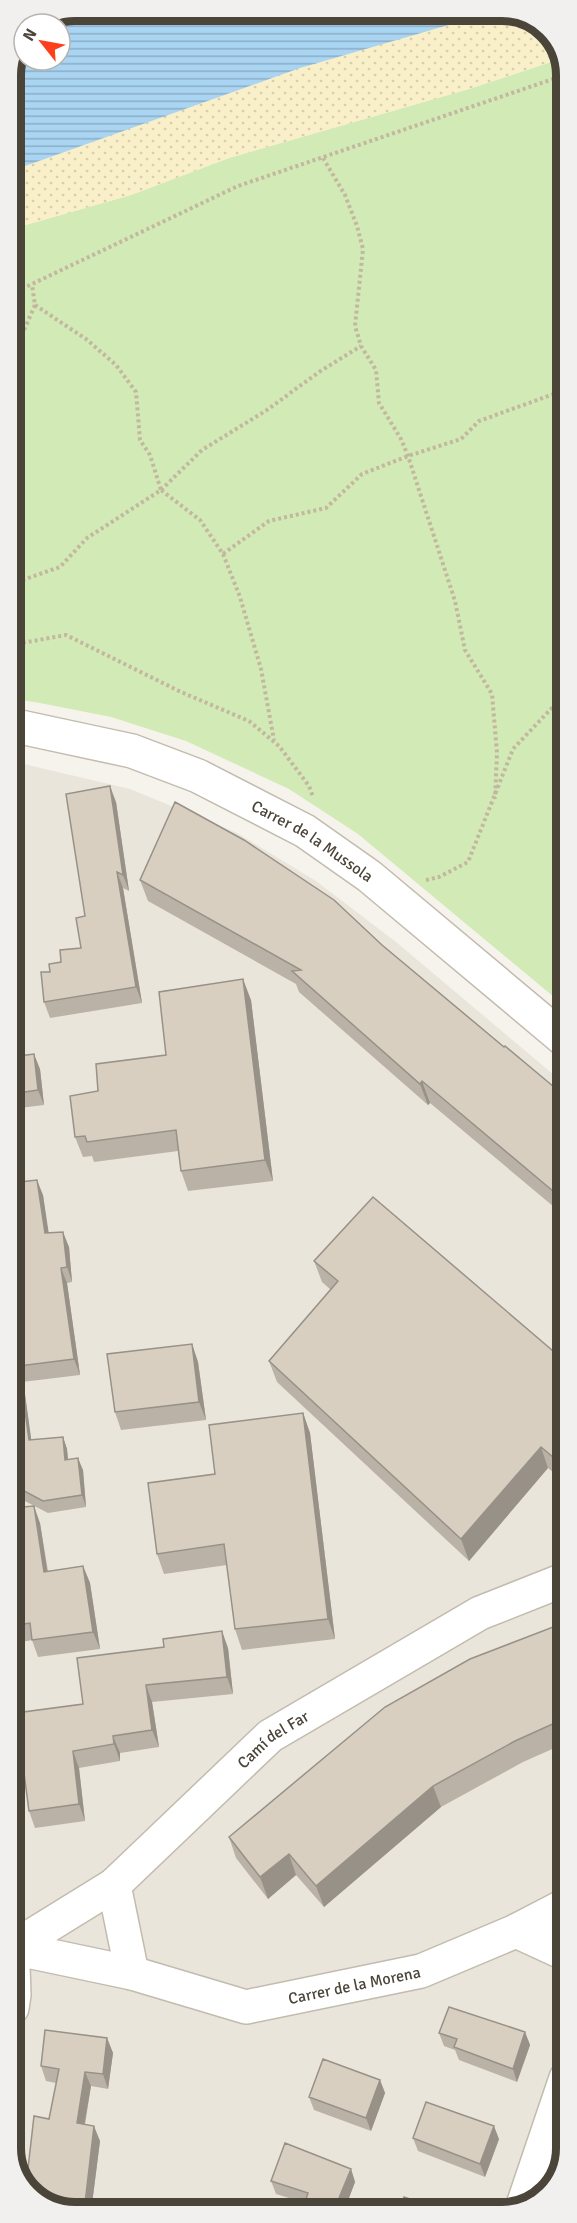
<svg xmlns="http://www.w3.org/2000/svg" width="577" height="2223" viewBox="0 0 577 2223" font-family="Signika,sans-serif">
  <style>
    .residential { fill: #eae5da }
    .green { fill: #d2eab5 }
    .sand { fill: url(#sand-dots) }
    .water { fill: url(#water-rules) }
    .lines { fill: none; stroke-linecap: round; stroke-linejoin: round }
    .street-casing { stroke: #c2bbae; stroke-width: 36 }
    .path { stroke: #c4b79f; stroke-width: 4; stroke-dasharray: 3 3; stroke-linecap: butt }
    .street { stroke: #fff; stroke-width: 33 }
    .wall { fill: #bab2a6 }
    .shaded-wall { fill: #979187 }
    .building { fill: #d8cfc1; stroke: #979187; stroke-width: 1.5 }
    .labels { text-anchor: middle; stroke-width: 4.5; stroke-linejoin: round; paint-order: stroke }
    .street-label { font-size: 16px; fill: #4b4439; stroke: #fff }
    .rim { fill: none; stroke: #4b4439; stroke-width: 8 }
  </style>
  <defs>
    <pattern id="sand-dots" width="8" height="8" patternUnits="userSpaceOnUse" patternTransform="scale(1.5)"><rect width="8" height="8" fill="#f9efc9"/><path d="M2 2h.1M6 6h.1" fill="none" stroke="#d7cead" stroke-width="1.8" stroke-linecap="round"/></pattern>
    <pattern id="water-rules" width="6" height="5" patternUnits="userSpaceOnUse" patternTransform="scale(1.5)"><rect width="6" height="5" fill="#a9d4f2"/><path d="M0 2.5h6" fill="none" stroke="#8caec5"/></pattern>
  </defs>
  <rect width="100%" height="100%" fill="#f6f3ec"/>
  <!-- residential -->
  <path class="residential" d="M11,761L130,789L237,833L316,881L396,942L566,1085V2149L551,2190L515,2211L66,2212L32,2196L12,2161Z"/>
  <!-- green -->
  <path class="green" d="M563,58L565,62L566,1007L358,834L289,789L186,741L111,717L35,702L11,699V233L22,226L131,195L229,158L469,89Z"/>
  <!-- sand -->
  <path class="sand" d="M497,11H511L545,27L563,58L469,89L229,158L131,195L22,226L11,233V171L300,67Z"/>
  <!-- water -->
  <path class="water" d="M75,11H497L300,68L11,171V74L24,42V60H60V24H42Z"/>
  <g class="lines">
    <defs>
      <g id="street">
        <path id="s1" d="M11,725L132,751L198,776L305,831L369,876L566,1041"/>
        <path d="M114,1885L132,1973"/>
        <path d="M516,1931L566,1954"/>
        <path d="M12,1937L14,1995L12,2008"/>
        <path id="s2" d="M12,1948L114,1885L270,1736L480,1613L566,1579"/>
        <path id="s3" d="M13,1948L132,1973L246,2007L421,1971L516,1931L566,1905"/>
        <path d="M522,2208L566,2078"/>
      </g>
    </defs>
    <!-- street casing -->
    <use href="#street" class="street-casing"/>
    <!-- path -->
    <path class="path" d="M323,158L345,195L357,226L363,249L355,326L361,346L376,370L379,403L401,439L408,456L455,601L465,650L492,694L497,753L495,799
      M11,294L238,186L565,75
      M35,305L86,339L116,365L136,392L140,440L150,455L161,490
      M11,350L25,328L35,305L32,285
      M161,490L202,450L267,410L319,372L361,346
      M223,554L240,597L261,669L274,740
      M11,584L60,567L87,538L161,490L200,520L223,554L269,521L326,508L362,474L408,456L461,439L479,421L565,390
      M11,645L66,635L181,692L249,721L279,746L309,786L313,797
      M426,880L439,877L468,862L513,749L566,693"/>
    <!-- street -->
    <use href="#street" class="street"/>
  </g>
  <!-- wall -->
  <path class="wall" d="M116,802L129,891L123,888L142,1003L50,1018L44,1002L61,962L81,948L85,916Z
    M140,880L382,945L504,1047L566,1097V1217L430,1103L428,1105L299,992L296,984L148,901Z
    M251,1000L273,1181L188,1191L181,1171L178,1151L94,1162L92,1156L83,1157L75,1137L98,1091L166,1055Z
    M11,1057L40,1069L44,1105L11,1109Z
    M11,1183L43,1195L48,1233L69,1247L72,1282L67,1283L80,1375L22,1382L24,1387L31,1440L63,1437L67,1449L68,1459L83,1470L86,1507L48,1513L11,1494Z
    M314,1261L566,1362V1483L548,1468L469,1561L277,1382L269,1361L331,1290L322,1282Z
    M192,1344L198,1362L206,1420L121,1430L115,1412Z
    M303,1413L310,1433L335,1639L242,1650L235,1629L227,1565L164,1574L157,1554L215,1474Z
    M11,1508L40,1523L48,1571L83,1566L90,1583L100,1649L38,1657L32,1640L11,1644Z
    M566,1622V1743L523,1762L441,1807L324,1907L296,1875L268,1899L236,1858L229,1837Z
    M228,1648L233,1694L152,1702L159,1747L120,1753V1761L79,1768L85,1821L35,1828L29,1811L83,1704Z
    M525,2032L530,2045L517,2082L459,2060L455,2050L444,2046L439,2033Z
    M107,2038L113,2053L108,2089L91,2086L85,2125L100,2141L91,2212H66L56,2083L46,2081L41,2066Z
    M380,2080L385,2093L371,2131L314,2110L309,2097Z
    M413,2138L499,2139L485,2177L418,2151Z
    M351,2169L355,2182L344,2211L310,2212L308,2204L276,2194L271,2181Z"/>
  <!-- shaded-wall -->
  <path class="shaded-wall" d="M110,786L116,802L129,891L123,875Z
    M117,872L123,888L142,1003L136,987Z
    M243,979L251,1000L273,1181L265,1160Z
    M34,1054L40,1069L44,1105L38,1090Z
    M422,1081L430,1103L428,1105L420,1084Z
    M37,1180L43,1195L51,1248L45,1233Z
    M63,1232L69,1247L72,1282L67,1267Z
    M61,1268L67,1283L80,1375L74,1359Z
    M192,1344L198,1362L206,1420L199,1402Z
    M20,1375L24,1387L33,1452L29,1440Z
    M303,1413L310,1433L335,1639L328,1619Z
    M63,1437L67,1449L69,1472L65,1460Z
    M541,1447L548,1468L469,1561L461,1539Z
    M78,1458L83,1470L86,1507L82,1495Z
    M34,1506L40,1523L50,1589L44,1572Z
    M83,1566L90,1583L100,1649L93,1632Z
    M222,1631L228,1648L233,1694L227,1677Z
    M146,1685L152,1702L159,1747L152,1730Z
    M113,1736L120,1753V1761L114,1744Z
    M73,1751L79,1768L85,1821L79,1804Z
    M433,1786L441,1807L324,1907L316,1886Z
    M289,1854L296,1875L268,1899L260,1877Z
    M525,2032L530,2045L517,2082L513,2069Z
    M107,2038L113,2053L108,2089L103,2074Z
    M85,2072L91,2086L82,2138L77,2123Z
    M380,2080L385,2093L371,2131L366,2118Z
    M94,2126L100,2141L91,2212H84Z
    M494,2126L499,2139L485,2177L480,2164Z
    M351,2169L355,2182L344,2211L335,2212L334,2210Z"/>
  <!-- building -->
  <path class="building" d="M110,786L123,875L117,872L136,987L44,1002L41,972H50L49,964L61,962L60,950L81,948L76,918L85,916L66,794Z
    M175,802L244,840L334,900L382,945L504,1047L505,1046L566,1097V1202L422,1081L420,1084L292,971L301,970L140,880Z
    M243,979L265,1160L181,1171L176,1130L87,1142L85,1136L75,1137L70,1096L98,1091L96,1064L166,1055L159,992Z
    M34,1054L38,1090L11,1094V1057Z
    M37,1180L45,1233L63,1232L67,1267L61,1268L74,1359L11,1367V1183Z
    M373,1197L566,1362V1468L541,1447L461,1539L269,1361L338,1281L314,1261Z
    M192,1344L199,1402L115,1412L107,1354Z
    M11,1375H20L29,1440L63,1437L65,1460L78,1458L82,1495L43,1501L11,1484Z
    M303,1413L328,1619L235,1629L224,1544L157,1554L148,1483L215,1474L209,1425Z
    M34,1506L44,1572L83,1566L93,1632L32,1640L30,1623L11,1626V1508Z
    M566,1622V1718L515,1741L433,1786L316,1886L289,1854L260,1877L229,1837L385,1707L470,1659Z
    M222,1631L227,1677L146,1685L152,1730L113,1736L114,1744L73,1751L79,1804L29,1811L16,1713L83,1704L77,1658L164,1647L163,1639Z
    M449,2007L525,2032L513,2069L454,2047L457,2039L439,2033Z
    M45,2030L107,2038L103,2074L85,2072L77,2123L94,2126L84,2212H66L32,2196L26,2186L34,2116L49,2119L59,2069L41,2066Z
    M323,2059L380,2080L366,2118L309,2097Z
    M426,2102L494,2126L480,2164L413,2138Z
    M285,2143L351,2169L334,2210L306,2199L308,2193L271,2181Z
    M404,2197L445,2211H399Z"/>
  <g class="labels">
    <!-- street labels -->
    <g class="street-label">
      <text dy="6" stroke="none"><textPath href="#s1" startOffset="326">Carrer de la Mussola</textPath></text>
      <text dy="6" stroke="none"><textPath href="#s2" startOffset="336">Camí del Far</textPath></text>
      <text dy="6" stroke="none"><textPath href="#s3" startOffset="351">Carrer de la Morena</textPath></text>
    </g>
  </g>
  <!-- crop -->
  <path d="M0 0H577V2223H0ZM75 21H502A54 54 0 0 1 556 75V2148A54 54 0 0 1 502 2202H75A54 54 0 0 1 21 2148V75A54 54 0 0 1 75 21Z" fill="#f1f0ef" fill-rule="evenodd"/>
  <path class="rim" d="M75 21H502A54 54 0 0 1 556 75V2148A54 54 0 0 1 502 2202H75A54 54 0 0 1 21 2148V75A54 54 0 0 1 75 21Z"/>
  <!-- north arrow -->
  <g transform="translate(42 42) rotate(301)"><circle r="28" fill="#ffffff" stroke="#b7b4b0" stroke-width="1.5"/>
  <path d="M0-4.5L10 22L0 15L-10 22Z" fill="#fc3f1d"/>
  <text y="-9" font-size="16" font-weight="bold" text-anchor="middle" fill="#4b4439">N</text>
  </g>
</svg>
